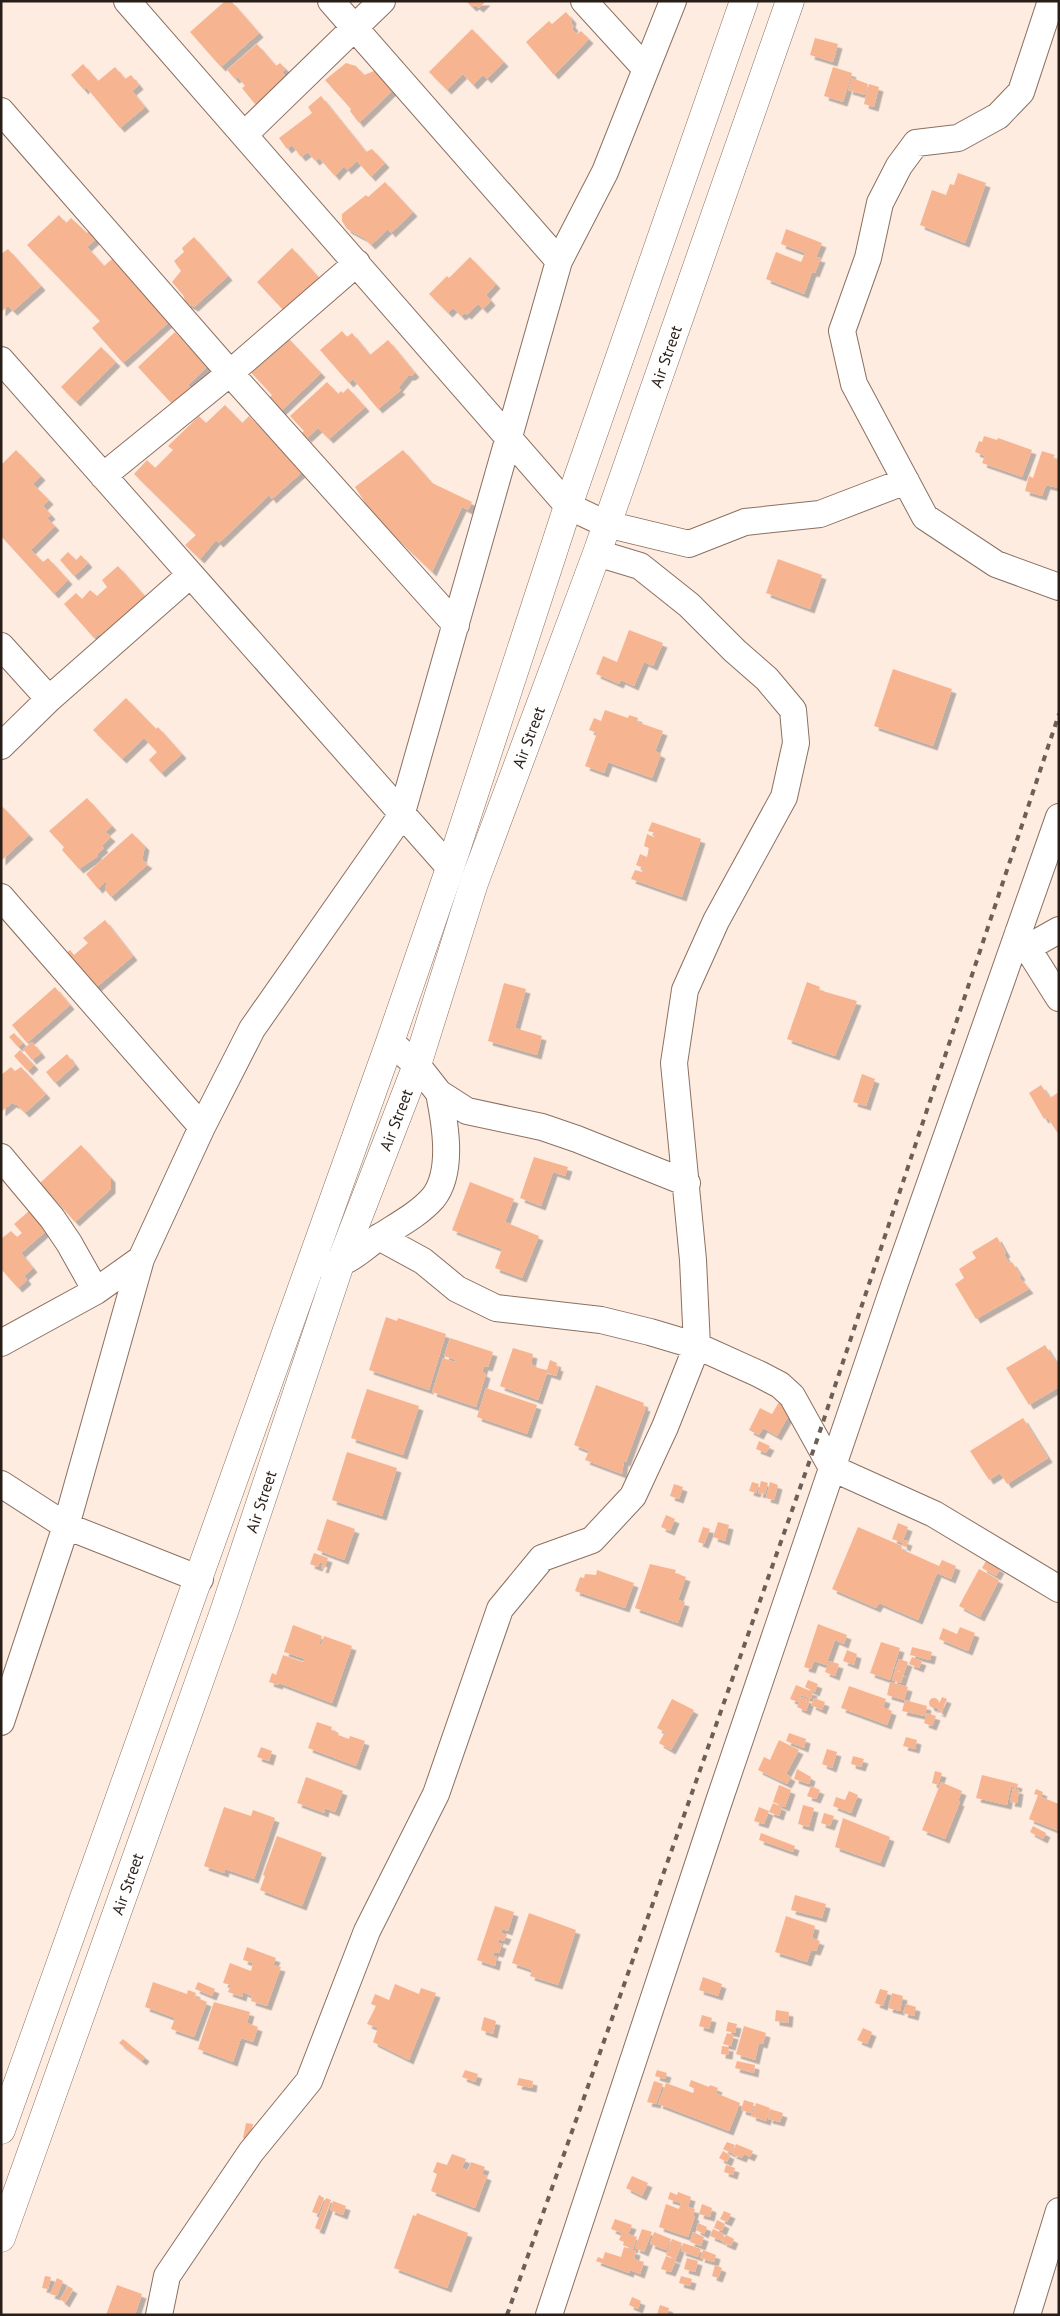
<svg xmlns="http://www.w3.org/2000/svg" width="1060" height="2316" viewBox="0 0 1060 2316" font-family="'PT Sans',sans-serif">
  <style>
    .building { fill: #f7b491; filter: url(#shadow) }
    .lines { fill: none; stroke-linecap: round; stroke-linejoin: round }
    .minor-casing { stroke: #8b7060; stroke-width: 28 }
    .major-casing { stroke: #8b7060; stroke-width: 29 }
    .minor { stroke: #fff; stroke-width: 26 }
    .major { stroke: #fff; stroke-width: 28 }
    .rail { stroke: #6c5f57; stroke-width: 4; stroke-dasharray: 6 6; stroke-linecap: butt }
    .labels { text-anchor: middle; stroke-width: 5; stroke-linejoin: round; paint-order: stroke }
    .street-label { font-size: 16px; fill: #281d17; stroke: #feece1 }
  </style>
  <defs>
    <filter id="shadow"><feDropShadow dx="4.5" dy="4.5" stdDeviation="0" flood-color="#0004"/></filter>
  </defs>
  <rect width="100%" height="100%" fill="#feece1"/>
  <!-- building -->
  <path class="building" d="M225,1H231L259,33L221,67L190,32Z
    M466,1H486L479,8L475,5L472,7Z
    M566,12L572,19L571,23L574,27L572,29L577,34L581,31L589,39L554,75L526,42L549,21L552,24Z
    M472,29L504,62L487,79L483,75L473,85L463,74L447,90L429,72Z
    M815,38L838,44L833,62L810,55Z
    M257,44L276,66L280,63L286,69L282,72L286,77L255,104L242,88L245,86L238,77L235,79L227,70Z
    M378,62L402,81L359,123L350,111L351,109L325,80L346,63L356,66L364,75L374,71Z
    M83,64L98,81L115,67L125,79L131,75L139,85L132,91L145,107L120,128L86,87L84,90L71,75Z
    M833,67L852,73L843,102L824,96Z
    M852,78L868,84L865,95L848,90Z
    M869,84L879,87L874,107L864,104Z
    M321,96L366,152L372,149L385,163L371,177L357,161L347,170L344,166L335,176L319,158L315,161L308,152L301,157L292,145L287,149L279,138L312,113L308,107Z
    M958,173L986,183L965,243L920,225L932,190L946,195L950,184L954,185Z
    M385,182L413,212L391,233L388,229L371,245L364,238L347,229L342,221V214L366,195L368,197Z
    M59,215L66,223L71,218L87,233L90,230L98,237L87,247L104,266L112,259L169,322L123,363L92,328L100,321L27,245Z
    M786,229L822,243L816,257L821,258L815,273L812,272L804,294L766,279L776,252L801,262L805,253L781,244Z
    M194,237L228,276L194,307L186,303L183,295L172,282L181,271L174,261L184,252L182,248Z
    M292,248L322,281L287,314L257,282Z
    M8,249L41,286L13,311L8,306L1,312V254Z
    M470,257L496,284L486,295L491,301L483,309L478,304L467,315L465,313L461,316L453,308L448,313L429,294L447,276L449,278Z
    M342,331L347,337L352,333L370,355L388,340L415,373L411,376H408L398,388L401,390L378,409L353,379L349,383L320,350Z
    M175,332L207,367L188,385L192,390L174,406L138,367Z
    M285,335L321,373L281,411L269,398L272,395L248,369Z
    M101,347L116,362L76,402L61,387Z
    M327,382L338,394L341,391L343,393L348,388L365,407L329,439L318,428L307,438L302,433L304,431L290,416Z
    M225,405L242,423L249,416L302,472L272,499L269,495L219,543L216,540L200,559L185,545L196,535L134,474L147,460L155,468L173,450L168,446L199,416L206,423Z
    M984,436L997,440L998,438L1032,450L1022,477L982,463L985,456L975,452L979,441L982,442Z
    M16,450L41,476L33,484L49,500L43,506L51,515L47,518L55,526L31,550L43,562L48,558L68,580L54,594L1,536V465Z
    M403,450L432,483L472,502L468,510L462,507L432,572L389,531L369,509L355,487Z
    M1042,451L1055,455L1053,458L1059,460V488L1046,485L1042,496L1025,491L1029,476L1033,478Z
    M68,552L76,560L81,555L88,563L74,576L60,560Z
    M778,559L822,575L810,609L766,593Z
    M118,566L150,602L108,642L99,634L94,638L64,604L76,593L82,599L90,590L97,596L107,587L102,580Z
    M629,630L663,643L653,666L644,662L634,686L621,680L619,684L596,674L603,656L617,662Z
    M893,669L952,689L933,746L874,726Z
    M126,698L156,729L158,727L182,754L161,773L149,760L157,752L144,738L122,759L93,730Z
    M605,710L628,718L629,715L638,718L637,722L663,731L655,751L661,754L652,778L608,762L604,773L585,766L597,733L589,730L594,718L601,721Z
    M87,798L112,826L105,832L111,837L102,846L104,848L97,854L98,856L79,869L62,850L64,847L49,831Z
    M1,805L29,835L1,861Z
    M652,822L701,839L682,897L631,879L635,870L642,872L643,868L636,865L640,854L647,857L649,848L644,846L647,834L654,837L655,833L648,831Z
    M132,833L145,846L142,860L148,864L111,897L105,890L107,880L98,889L86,874Z
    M105,920L133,956L92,991L63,956L70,950L74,955L88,943L83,938Z
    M807,982L820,987L819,990L857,1001L835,1056L787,1039Z
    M504,983L526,989L515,1028L542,1036L537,1055L488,1041Z
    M55,987L70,1005L27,1043L12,1025Z
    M14,1033L23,1043L18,1047L9,1037Z
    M32,1042L41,1053L32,1060L23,1049Z
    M20,1050L34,1065L28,1071L14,1056Z
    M67,1054L75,1065L55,1083L46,1072Z
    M11,1067L15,1071L21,1067L46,1094L25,1113L17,1105L12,1103L1,1112V1075Z
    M862,1074L875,1079L866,1106L853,1102Z
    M1041,1085L1050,1098L1059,1092V1135L1047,1117L1044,1119L1029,1093Z
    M81,1145L111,1178V1189L75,1222L40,1183Z
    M534,1157L568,1167L565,1176L553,1172L541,1206L520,1198Z
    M470,1182L514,1199L505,1222L539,1236L522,1278L495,1268L502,1249L452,1230Z
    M29,1211L46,1231L21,1253L33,1268L24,1276L27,1280L18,1288L1,1269V1239L11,1231L17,1237L22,1233L14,1224Z
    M997,1237L1006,1253L1004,1254L1009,1263L1012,1262L1021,1276L1019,1277L1029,1289L976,1319L955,1284L964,1278L959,1269L976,1258L972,1252Z
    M386,1317L397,1321L398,1318L446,1334L429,1390L369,1370Z
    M450,1338L493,1352L488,1367L484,1366L482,1372L486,1374L476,1407L432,1392L443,1358L455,1362L456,1360L444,1356Z
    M1045,1345L1059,1367V1387L1029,1405L1006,1368Z
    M513,1348L533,1354L531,1364L538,1368L547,1370L550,1360L557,1363L556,1366L559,1367L556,1376L547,1373L538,1400L500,1386Z
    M596,1385L644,1403L643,1406L646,1407L626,1462L624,1461L622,1474L585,1460L589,1451L574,1445Z
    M486,1388L537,1405L527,1434L477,1417Z
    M367,1389L419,1406L403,1455L351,1438Z
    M779,1402L799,1413L789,1415L777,1436L763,1428L759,1435L749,1430L760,1408L772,1414Z
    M1023,1418L1048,1458L1007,1484L1000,1473L989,1480L970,1451Z
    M759,1441L770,1446L766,1453L756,1449Z
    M347,1452L397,1468L382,1516L332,1500Z
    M761,1481L768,1483L765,1494L758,1493Z
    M752,1482L759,1484L756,1493L749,1491Z
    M770,1482L778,1485L774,1500L766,1498Z
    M674,1484L683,1487L679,1499L670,1496Z
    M666,1515L675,1519L670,1531L661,1527Z
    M327,1519L355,1529L344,1560L317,1550Z
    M718,1522L729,1525L725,1541L713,1537Z
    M898,1523L908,1527L903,1540L908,1541L906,1547L902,1545L903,1543L892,1539Z
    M703,1527L710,1529L704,1544L698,1542Z
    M858,1527L902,1546L901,1549L939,1566L942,1560L956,1566L951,1579L937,1573L918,1620L879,1603L876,1608L832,1589Z
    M314,1553L328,1558L324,1569L321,1568L323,1563L320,1562L318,1567L310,1564Z
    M986,1561L1000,1569L996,1576L982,1568Z
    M650,1564L676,1570L675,1573L686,1577L678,1600L685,1602L678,1623L635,1608Z
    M979,1569L999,1580L980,1617L959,1606Z
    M597,1570L634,1583L625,1608L575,1591L580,1577L584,1578L585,1574L596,1575Z
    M818,1624L847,1635L844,1644L835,1640L826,1665L814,1661L811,1669L804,1667Z
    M293,1625L322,1636L319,1644L321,1645L324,1636L352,1646L332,1703L279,1683L278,1685L269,1682L272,1673L276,1675L283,1655L303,1662L305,1659L284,1652Z
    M960,1627L975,1633L968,1651L939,1639L943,1628L957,1634Z
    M881,1642L900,1648L890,1680L870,1673Z
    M912,1647L932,1652L930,1660L910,1655Z
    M847,1650L857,1654L854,1665L843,1661Z
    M912,1657L922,1661L919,1668L909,1664Z
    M899,1659L908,1662L904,1673L895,1670Z
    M829,1661L839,1664L835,1676L825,1672Z
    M895,1671L904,1673L901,1683L892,1680Z
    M808,1680L818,1684L815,1692L805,1687Z
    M890,1682L908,1687L904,1700L887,1695Z
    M796,1685L813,1692L811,1699L801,1695L798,1702L790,1699Z
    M849,1686L886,1699L883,1707L892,1711L887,1725L841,1708Z
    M801,1697L810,1700L806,1711L797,1707Z
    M942,1697L947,1699L941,1713L936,1711H940L937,1709Z
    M814,1698L825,1702L822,1710L811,1705Z
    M929 1703a5 5 0 1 1 10 0a5 5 0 1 1-10 0Z
    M672,1699L694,1710L671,1750L659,1743L665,1732L657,1728Z
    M905,1700L927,1706L925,1716L902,1711Z
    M927,1713L936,1716L932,1726L924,1723Z
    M317,1722L332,1727L331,1730L339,1733L338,1735L349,1739L350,1736L365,1741L356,1766L308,1748Z
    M789,1733L806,1739L804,1748L786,1741Z
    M906,1737L917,1740L915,1749L903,1746Z
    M779,1740L799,1750L786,1774L791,1777L787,1784L758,1770L764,1757L770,1760Z
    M261,1747L272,1751L269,1761L257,1757Z
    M827,1749L837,1752L832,1768L822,1764Z
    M853,1756L864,1759L861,1767L851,1764Z
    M797,1769L811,1777L809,1784L794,1779Z
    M935,1771L942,1773L938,1785L932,1783Z
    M982,1775L1018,1784L1017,1788L1011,1786L1007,1805L976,1798Z
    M306,1777L343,1791L335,1812L325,1808L324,1813L297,1803Z
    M941,1782L962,1791L958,1801L960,1802L945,1839L922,1830Z
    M779,1785L791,1790L785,1807L773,1802Z
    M811,1786L820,1790L816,1799L807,1796Z
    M1013,1788L1019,1790L1017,1803L1010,1802Z
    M1036,1789L1043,1792L1041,1797L1059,1804V1831L1029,1819L1038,1795L1034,1794Z
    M849,1791L858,1795L851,1813L833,1806L836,1797L845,1800Z
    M773,1803L782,1807L779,1816L769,1812Z
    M803,1805L814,1808L809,1827L798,1824Z
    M224,1807L251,1816L253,1810L275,1818L254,1879L225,1869L224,1873L204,1866Z
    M759,1807L769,1811L764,1824L754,1821Z
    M824,1813L834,1816L830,1826L821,1823Z
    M843,1818L890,1837L880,1863L835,1847Z
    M1033,1826L1046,1833L1043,1839L1030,1832Z
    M761,1833L795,1846L793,1852L759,1840Z
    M277,1836L322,1853L302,1906L260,1890L265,1876L263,1875Z
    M795,1895L826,1904L822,1918L791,1910Z
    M495,1906L514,1912L508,1931L502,1929L501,1933L507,1935L504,1941L499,1939L498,1943L502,1944L499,1953L494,1952L493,1956L497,1957L495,1966L477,1960Z
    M529,1913L576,1930L558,1985L530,1976L532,1970L512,1963Z
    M786,1916L815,1926L812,1938L820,1941L816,1951L811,1950L807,1962L775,1952Z
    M247,1947L276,1958L273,1965L281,1967L267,2006L251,2001L252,1996L243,1992L242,1997L228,1992L231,1985L223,1983L230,1963L251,1971L253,1963L243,1960Z
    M703,1977L722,1984L718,1996L699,1990Z
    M153,1982L187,1994L188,1990L196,1993L195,1997L207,2002L194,2037L171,2029L175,2018L145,2007Z
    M198,1982L215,1989L212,1996L195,1989Z
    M395,1984L419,1994L421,1988L436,1993L409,2060L373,2042L378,2028L367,2024L376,2006L371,2004L375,1994L389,2000Z
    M880,1989L888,1991L883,2006L875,2003Z
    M892,1993L903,1996L900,2011L888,2008Z
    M214,2002L250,2012L247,2023L258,2027L253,2042L241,2038L233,2062L198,2049Z
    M906,2004L916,2007L914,2016L903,2013Z
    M776,2010L789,2012L788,2023L775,2021Z
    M702,2015L712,2018L709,2029L699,2026Z
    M484,2017L496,2021L493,2034L481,2030Z
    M728,2022L737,2024L735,2033L726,2031Z
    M744,2026L766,2033L763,2044L759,2043L755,2060L736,2054Z
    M863,2028L872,2032L867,2044L857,2040Z
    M727,2033L734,2035L731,2046L723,2044Z
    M123,2039L145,2057L142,2061L119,2043Z
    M722,2046L729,2047L728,2055L721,2054Z
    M737,2061L755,2065L754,2073L735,2068Z
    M465,2070L478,2074L475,2082L462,2077Z
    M657,2070L667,2073L665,2079L655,2076Z
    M519,2078L533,2081L532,2088L517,2085Z
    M691,2080L709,2087L710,2085L718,2088L716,2093L740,2103L729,2131L658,2104L666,2083L693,2093L695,2089L689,2086Z
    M654,2081L663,2084L656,2104L647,2102Z
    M744,2100L754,2103L751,2113L741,2110Z
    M756,2103L770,2108L766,2121L751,2116Z
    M770,2109L783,2113L780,2122L768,2119Z
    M246,2123L253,2124L250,2140L243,2138Z
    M727,2142L735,2145L731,2153L723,2149Z
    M736,2144L753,2151L750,2157L744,2154L742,2158L732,2154Z
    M723,2151L730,2155L727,2162L719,2158Z
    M452,2154L466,2159L462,2168L468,2170L471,2162L485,2167L482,2174L487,2176L475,2208L431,2191L437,2174L433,2172L437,2162L447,2165Z
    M726,2165L735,2168L733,2175L724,2172Z
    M632,2176L648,2183L642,2196L626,2188Z
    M670,2192L677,2195L678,2192L691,2197L688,2207L695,2209L693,2216H695L688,2237L659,2227L666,2204L679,2209L681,2203L668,2199Z
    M319,2195L324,2198L318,2214L312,2212Z
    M326,2198L331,2200L320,2230L315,2228Z
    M333,2201L346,2206L343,2215L330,2210Z
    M702,2204L712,2208L710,2217L699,2214Z
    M724,2211L731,2214L727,2222L720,2219Z
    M417,2213L468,2233L447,2288L394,2268L413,2215L416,2216Z
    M615,2219L632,2225L628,2234L637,2237L633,2249L623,2245L624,2242L619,2240L622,2233L611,2229Z
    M717,2220L725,2224L722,2231L714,2228Z
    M698,2223L707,2227L704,2234L696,2230Z
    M642,2229L652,2232L644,2252L635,2248Z
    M713,2229L724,2234L722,2241L710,2236Z
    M654,2232L671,2239L666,2250L650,2244Z
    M693,2232L704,2237L701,2246L690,2242Z
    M726,2235L734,2239L731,2246L722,2242Z
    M672,2239L682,2243L676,2259L666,2255Z
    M683,2243L701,2249L698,2257L681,2251Z
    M624,2247L636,2251L634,2259L644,2262L640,2274L630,2270L629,2273L596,2261L598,2257L603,2259L605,2252L621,2257Z
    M703,2250L716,2255L714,2262L700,2258Z
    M666,2256L676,2260L671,2272L661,2269Z
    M687,2258L698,2261L695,2272L684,2269Z
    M715,2265L722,2268L718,2278L712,2276Z
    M45,2276L51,2277L48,2289L42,2288Z
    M681,2276L692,2279L690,2286L679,2283Z
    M57,2278L63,2281L57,2296L50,2294Z
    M117,2285L142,2294L135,2315H106Z
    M68,2286L73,2289L65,2303L60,2299Z
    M632,2297L641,2301L638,2309L629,2305Z
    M660,2305L669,2308L667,2315H657Z"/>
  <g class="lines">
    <defs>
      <path id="minor" d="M127,1L568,506L606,524L689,544L745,522L820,514L906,481
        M331,1L559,261
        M584,1L646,69
        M1051,1L1021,92L998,116L958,138L916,143L899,166L880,203L868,258L842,331L854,384L925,517L996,564L1059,587
        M1,111L230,373L456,625
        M244,135L382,1
        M1,360L450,868
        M103,476L230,373L357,263
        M1,646L49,699
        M1,746L49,699L190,575
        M1,897L202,1127
        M1018,933L1059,998
        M1027,948L1059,930
        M390,1042L417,1065L439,1093L467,1111L542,1127L577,1139L687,1183
        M1,1157L52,1218L69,1243L96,1291
        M379,1237L423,1261L457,1289L496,1308L601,1320L650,1332L697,1346L759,1374L780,1385L792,1396L832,1468L934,1514L1059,1589
        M328,1265C350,1264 363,1247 381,1236C398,1225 419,1214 433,1198C454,1172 445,1123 439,1093
        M1,1343L96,1291L141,1259
        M1,1484L66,1526L200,1579
        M1,1722L66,1526L141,1259L202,1127L252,1029L401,816L559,261L605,172L673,1
        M159,2315L167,2276L251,2152L309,2081L367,1931L436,1794L500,1609L542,1558L592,1540L633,1496L665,1427L697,1346L693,1260L674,1063L685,990L716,921L784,797L796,743L793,710L767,679L735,651L689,605L640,566L597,553
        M549,2315L718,1804L895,1283L1059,817
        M1027,2315L1059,2211"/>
      <g id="major">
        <path d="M1,2130L390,1042L450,868L568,506L744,1"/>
        <path id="s1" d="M1,2238L224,1612L340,1264L417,1065L474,883L597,553L790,1"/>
      </g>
    </defs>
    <!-- minor casing -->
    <use href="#minor" class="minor-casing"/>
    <!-- major casing -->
    <use href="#major" class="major-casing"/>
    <!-- minor -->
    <use href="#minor" class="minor"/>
    <!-- major -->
    <use href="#major" class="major"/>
    <!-- rail -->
    <path class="rail" d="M507,2315L817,1440L1059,714"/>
  </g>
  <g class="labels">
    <!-- street labels -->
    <g class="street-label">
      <text dy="6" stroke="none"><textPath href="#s1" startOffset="1996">Air Street</textPath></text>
      <text dy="6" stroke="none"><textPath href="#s1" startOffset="1591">Air Street</textPath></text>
      <text dy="6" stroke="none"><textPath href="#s1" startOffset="1186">Air Street</textPath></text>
      <text dy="6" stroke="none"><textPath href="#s1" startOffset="781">Air Street</textPath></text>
      <text dy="6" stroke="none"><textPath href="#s1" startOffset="376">Air Street</textPath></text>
    </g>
  </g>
  <!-- border -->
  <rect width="1060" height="2316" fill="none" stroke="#281d17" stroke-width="5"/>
</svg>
